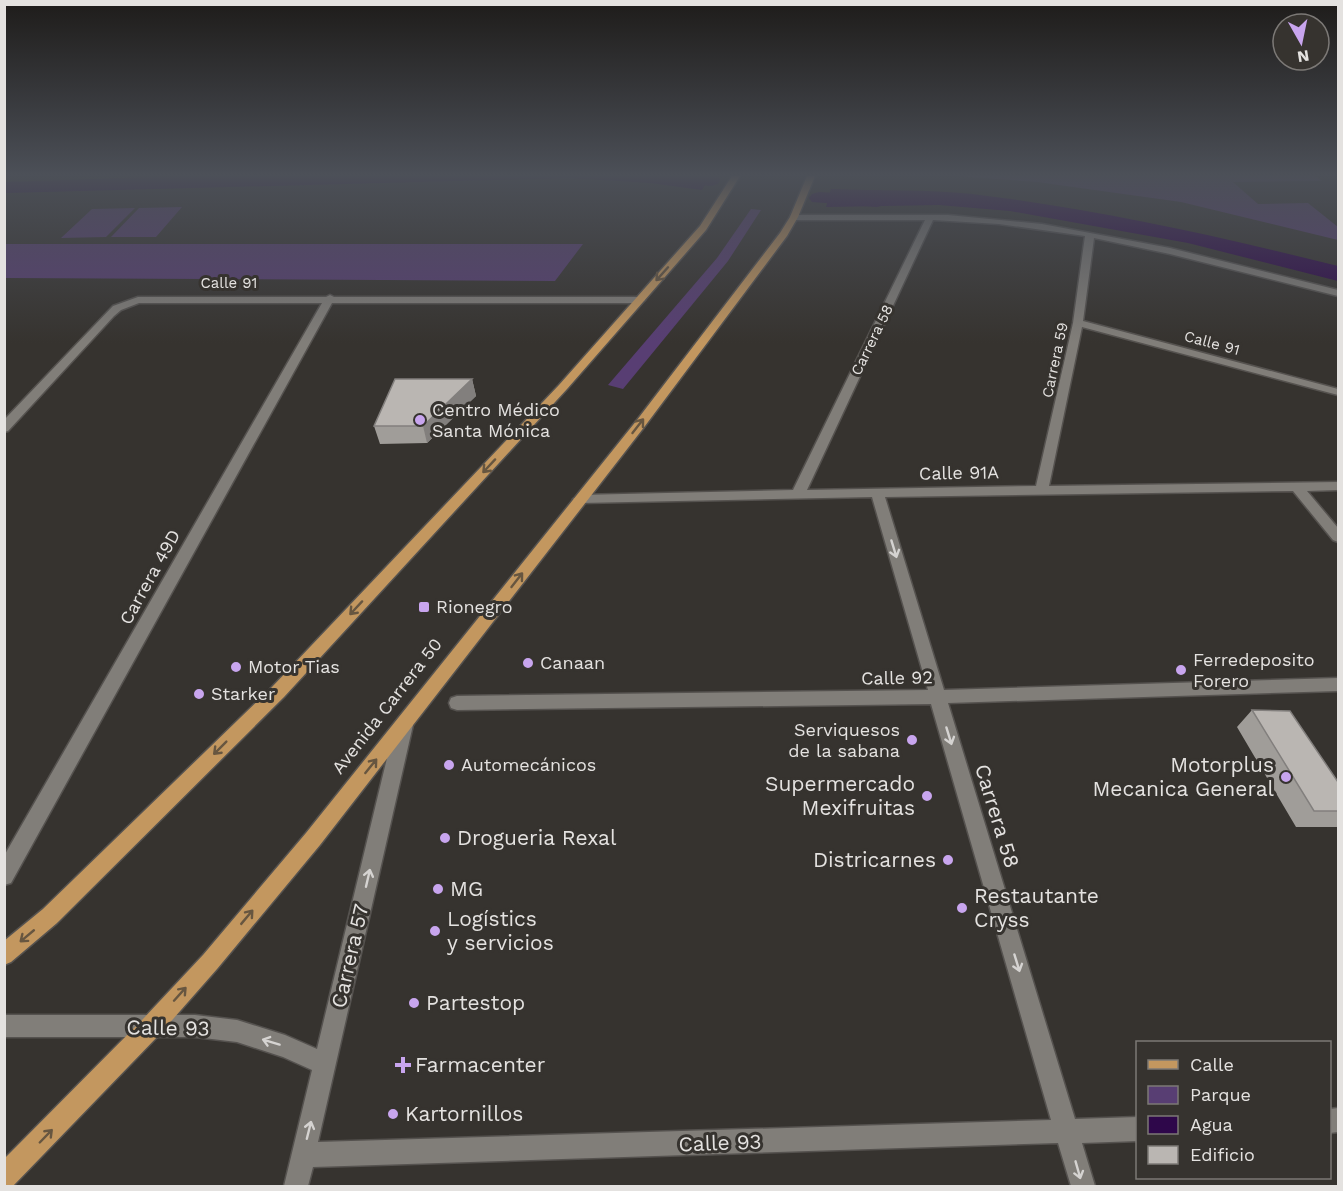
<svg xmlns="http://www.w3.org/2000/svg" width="1343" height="1191" viewBox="0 0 1343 1191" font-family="'Work Sans',sans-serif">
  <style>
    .green { fill: #583e73 }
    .water { fill: #2e074a }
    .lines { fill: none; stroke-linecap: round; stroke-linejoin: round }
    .canal { fill: #2e074a; fill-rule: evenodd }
    .minor-casing { stroke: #55524f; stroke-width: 3 }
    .major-casing { stroke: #55524f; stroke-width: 3 }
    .minor { fill: #817e79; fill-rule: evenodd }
    .major { fill: #c3975f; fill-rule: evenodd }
    .wall { fill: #a09d99 }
    .shaded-wall { fill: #827f7d }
    .building { fill: #bab6b2; stroke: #827f7d; stroke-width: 1.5 }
    .oneway { stroke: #675640 }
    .oneway2 { stroke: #d5d3d1 }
    .poi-dot { fill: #c8a5ee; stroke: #36332f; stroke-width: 2 }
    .labels { text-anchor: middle; stroke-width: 6; stroke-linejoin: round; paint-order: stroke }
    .far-street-label { font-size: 15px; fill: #e4e2e0; stroke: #36332f }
    .poi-label { font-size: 18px; fill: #e4e2e0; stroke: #36332f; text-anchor: start }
    .street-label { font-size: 18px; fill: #e4e2e0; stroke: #36332f }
    .near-poi-label { font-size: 21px; fill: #e4e2e0; stroke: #36332f; text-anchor: start }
    .near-street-label { font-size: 21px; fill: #e4e2e0; stroke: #36332f }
  </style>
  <rect width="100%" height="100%" fill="#36332f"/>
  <!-- green -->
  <path class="green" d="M956,176H1315L1322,181L1233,182L1258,204L1308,203L1338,227V240L1181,202L1037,182Z
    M182,207L156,237H111L139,208Z
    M135,208L106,237L61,238L92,209Z
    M751,209L761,210L728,261L623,389L608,385L717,258Z
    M5,244H583L555,281L5,278Z"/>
  <!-- water -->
  <path class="water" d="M184,176H702L709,177L702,190L650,183L570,178L5,193V182Z
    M831,189C878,191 926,189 972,194C1096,209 1217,236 1338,266V281L1188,243L1010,211L939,205L826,207Z"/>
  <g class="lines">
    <!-- canal -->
    <path class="canal" d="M656,176H718L720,180L718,184L711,186L665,181L659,180Z
      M819,192L877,195L884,197L887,201L884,205L877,207L812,202L809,198L812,194Z"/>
    <defs>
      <path id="minor" d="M791,215H948L1042,224L1170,248L1338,290V296L1170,254L1094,238L1083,321L1338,389V395L1082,327L1049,486L1338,482V490L1307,491L1338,528V542L1333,540L1293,491L885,497L944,690L1338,678V691L948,703L1075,1119L1138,1117V1141L1082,1143L1095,1186H1071L1058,1143L313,1167L308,1186H284L312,1070L283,1057L237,1042L195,1037H4V1015H195L237,1020L285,1035L317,1049L395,725L398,720L404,718L410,720L413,725L318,1142L1051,1120L931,704L457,710L451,708L449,703L451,698L457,696L928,690L872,497L580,503L573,499L580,495L793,490L925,220H794L790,217ZM933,220L999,224L1085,236L1073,323L1036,486L807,490Z
        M330,295L334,297H640L645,300L640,303H332L11,883L4,885V856L322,303H139L121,310L114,316L8,431L4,432V420L113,306L138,297H326Z
        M1338,1108V1132L1330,1133V1109Z"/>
      <path id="major" d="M732,176H740L706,230L567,389L284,697L57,923L11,962L4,965V941L43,909L272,687L559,385L700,226Z
        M807,176H815L798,217L787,236L645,426L320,845L217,969L159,1035L13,1186H4V1159L143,1019L203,955L306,833L637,420L780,233L790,217Z"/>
    </defs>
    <!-- minor casing -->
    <use href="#minor" class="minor-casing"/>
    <!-- major casing -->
    <use href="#major" class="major-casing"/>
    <!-- minor -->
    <use href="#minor" class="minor"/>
    <!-- major -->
    <use href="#major" class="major"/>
  </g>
  <!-- wall -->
  <path class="wall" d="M472,379L476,396L427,443L380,444L374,426Z
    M1252,710L1338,782V827H1296L1237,727Z"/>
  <!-- shaded-wall -->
  <path class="shaded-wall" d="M472,379L476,396L427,443L423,426Z"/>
  <!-- building -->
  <path class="building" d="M395,379H472L423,426H374Z
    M1252,710L1290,711L1338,782V811H1314Z"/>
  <!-- one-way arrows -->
  <defs><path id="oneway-shaft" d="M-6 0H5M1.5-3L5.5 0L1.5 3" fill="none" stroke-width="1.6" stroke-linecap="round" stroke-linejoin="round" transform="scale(1.5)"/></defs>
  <g class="oneway">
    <use href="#oneway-shaft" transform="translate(662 274) rotate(132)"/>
    <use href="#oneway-shaft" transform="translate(638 426) rotate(-52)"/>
    <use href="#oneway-shaft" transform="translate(489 466) rotate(133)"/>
    <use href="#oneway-shaft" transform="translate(517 580) rotate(-52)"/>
    <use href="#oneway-shaft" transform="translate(356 608) rotate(133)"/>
    <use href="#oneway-shaft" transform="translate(220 748) rotate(135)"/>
    <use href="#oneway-shaft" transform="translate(371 766) rotate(-51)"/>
    <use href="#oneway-shaft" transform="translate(247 917) rotate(-50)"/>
    <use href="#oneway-shaft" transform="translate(27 936) rotate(140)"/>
    <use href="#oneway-shaft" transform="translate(180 994) rotate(-48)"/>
    <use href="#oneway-shaft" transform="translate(46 1136) rotate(-46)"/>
  </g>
  <g class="oneway2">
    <use href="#oneway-shaft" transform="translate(894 549) rotate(73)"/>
    <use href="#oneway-shaft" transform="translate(949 736) rotate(73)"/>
    <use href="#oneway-shaft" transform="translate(368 878) rotate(-77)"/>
    <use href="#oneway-shaft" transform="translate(1017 963) rotate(73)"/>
    <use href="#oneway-shaft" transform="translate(271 1042) rotate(-163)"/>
    <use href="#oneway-shaft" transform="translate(309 1130) rotate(-76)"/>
    <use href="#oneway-shaft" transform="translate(1078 1170) rotate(74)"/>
  </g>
  <!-- sky -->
  <linearGradient id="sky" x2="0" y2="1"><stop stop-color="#1e1c1a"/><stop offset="0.51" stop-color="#4c5058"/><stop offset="1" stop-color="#4c5058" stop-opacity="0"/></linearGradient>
  <rect width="1343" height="343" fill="url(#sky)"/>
  <!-- markers -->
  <g class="poi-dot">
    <circle cx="420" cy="420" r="6"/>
    <rect x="418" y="601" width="12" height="12" rx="3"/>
    <circle cx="528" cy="663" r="6"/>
    <circle cx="236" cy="667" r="6"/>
    <circle cx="1181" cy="670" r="6"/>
    <circle cx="199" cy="694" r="6"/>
    <circle cx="912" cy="740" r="6"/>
    <circle cx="449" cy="765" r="6"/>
    <circle cx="1286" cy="777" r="6"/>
    <circle cx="927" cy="796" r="6"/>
    <circle cx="445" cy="838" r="6"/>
    <circle cx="948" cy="860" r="6"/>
    <circle cx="438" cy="889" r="6"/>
    <circle cx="962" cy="908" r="6"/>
    <circle cx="435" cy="931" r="6"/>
    <circle cx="414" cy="1003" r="6"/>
    <path d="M400 1056h6v6h6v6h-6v6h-6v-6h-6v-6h6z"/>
    <circle cx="393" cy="1114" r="6"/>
  </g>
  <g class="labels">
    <!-- far-street labels -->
    <g class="far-street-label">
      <text x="229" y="288">Calle 91</text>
      <text transform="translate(872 340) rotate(-64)" y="5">Carrera 58</text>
      <text transform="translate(1212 343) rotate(15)" y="5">Calle 91</text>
      <text transform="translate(1055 360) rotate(-78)" y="5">Carrera 59</text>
    </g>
    <!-- poi labels -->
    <g class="poi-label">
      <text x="432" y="416">Centro Médico<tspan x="432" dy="21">Santa Mónica</tspan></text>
      <text x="436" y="613">Rionegro</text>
      <text x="1193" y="666">Ferredeposito<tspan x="1193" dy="21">Forero</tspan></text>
      <text x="540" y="669">Canaan</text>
      <text x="248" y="673">Motor Tias</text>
      <text x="211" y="700">Starker</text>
      <text x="900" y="736" text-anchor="end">Serviquesos<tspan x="900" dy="21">de la sabana</tspan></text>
      <text x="461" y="771">Automecánicos</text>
    </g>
    <!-- street labels -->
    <g class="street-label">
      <text transform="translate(959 473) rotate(-1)" y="6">Calle 91A</text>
      <text transform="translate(150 577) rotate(-61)" y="6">Carrera 49D</text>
      <text transform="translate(897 678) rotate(-1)" y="6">Calle 92</text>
      <text transform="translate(387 706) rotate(-52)" y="6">Avenida Carrera 50</text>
    </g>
    <!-- near-poi labels -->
    <g class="near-poi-label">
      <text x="1274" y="772" text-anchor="end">Motorplus<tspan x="1274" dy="24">Mecanica General</tspan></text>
      <text x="915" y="791" text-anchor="end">Supermercado<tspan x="915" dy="24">Mexifruitas</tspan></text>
      <text x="457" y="845">Drogueria Rexal</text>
      <text x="936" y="867" text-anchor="end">Districarnes</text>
      <text x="450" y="896">MG</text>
      <text x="974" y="903">Restautante<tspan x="974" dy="24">Cryss</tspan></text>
      <text x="447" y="926">Logístics<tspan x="447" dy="24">y servicios</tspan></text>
      <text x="426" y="1010">Partestop</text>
      <text x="415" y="1072">Farmacenter</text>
      <text x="405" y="1121">Kartornillos</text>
    </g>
    <!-- near-street labels -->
    <g class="near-street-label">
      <text transform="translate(997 816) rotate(73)" y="7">Carrera 58</text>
      <text transform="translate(350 956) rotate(-77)" y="7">Carrera 57</text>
      <text transform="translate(168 1028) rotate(1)" y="7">Calle 93</text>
      <text transform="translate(720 1143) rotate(-2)" y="7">Calle 93</text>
    </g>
  </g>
  <!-- border -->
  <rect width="1343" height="1191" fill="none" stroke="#e4e2e0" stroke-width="12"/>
  <!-- legend -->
  <rect x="1136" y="1041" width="195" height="138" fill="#36332f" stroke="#7c7976" stroke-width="1.5"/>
  <rect x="1148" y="1060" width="30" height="9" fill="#c3975f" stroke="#7c7976" stroke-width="1.5"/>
  <text x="1190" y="1071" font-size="18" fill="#e4e2e0">Calle</text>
  <rect x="1148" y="1086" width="30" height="18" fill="#583e73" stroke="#7c7976" stroke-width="1.5"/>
  <text x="1190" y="1101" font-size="18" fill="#e4e2e0">Parque</text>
  <rect x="1148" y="1116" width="30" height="18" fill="#2e074a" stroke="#7c7976" stroke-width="1.5"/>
  <text x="1190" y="1131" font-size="18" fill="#e4e2e0">Agua</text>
  <rect x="1148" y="1146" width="30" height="18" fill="#bab6b2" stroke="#7c7976" stroke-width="1.5"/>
  <text x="1190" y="1161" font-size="18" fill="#e4e2e0">Edificio</text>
  <!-- north arrow -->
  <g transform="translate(1301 42) rotate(171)"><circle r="28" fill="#36332f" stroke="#7c7976" stroke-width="1.5"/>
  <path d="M0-4.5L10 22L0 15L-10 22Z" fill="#c8a5ee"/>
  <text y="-9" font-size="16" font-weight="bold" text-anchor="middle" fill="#e4e2e0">N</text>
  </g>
</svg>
